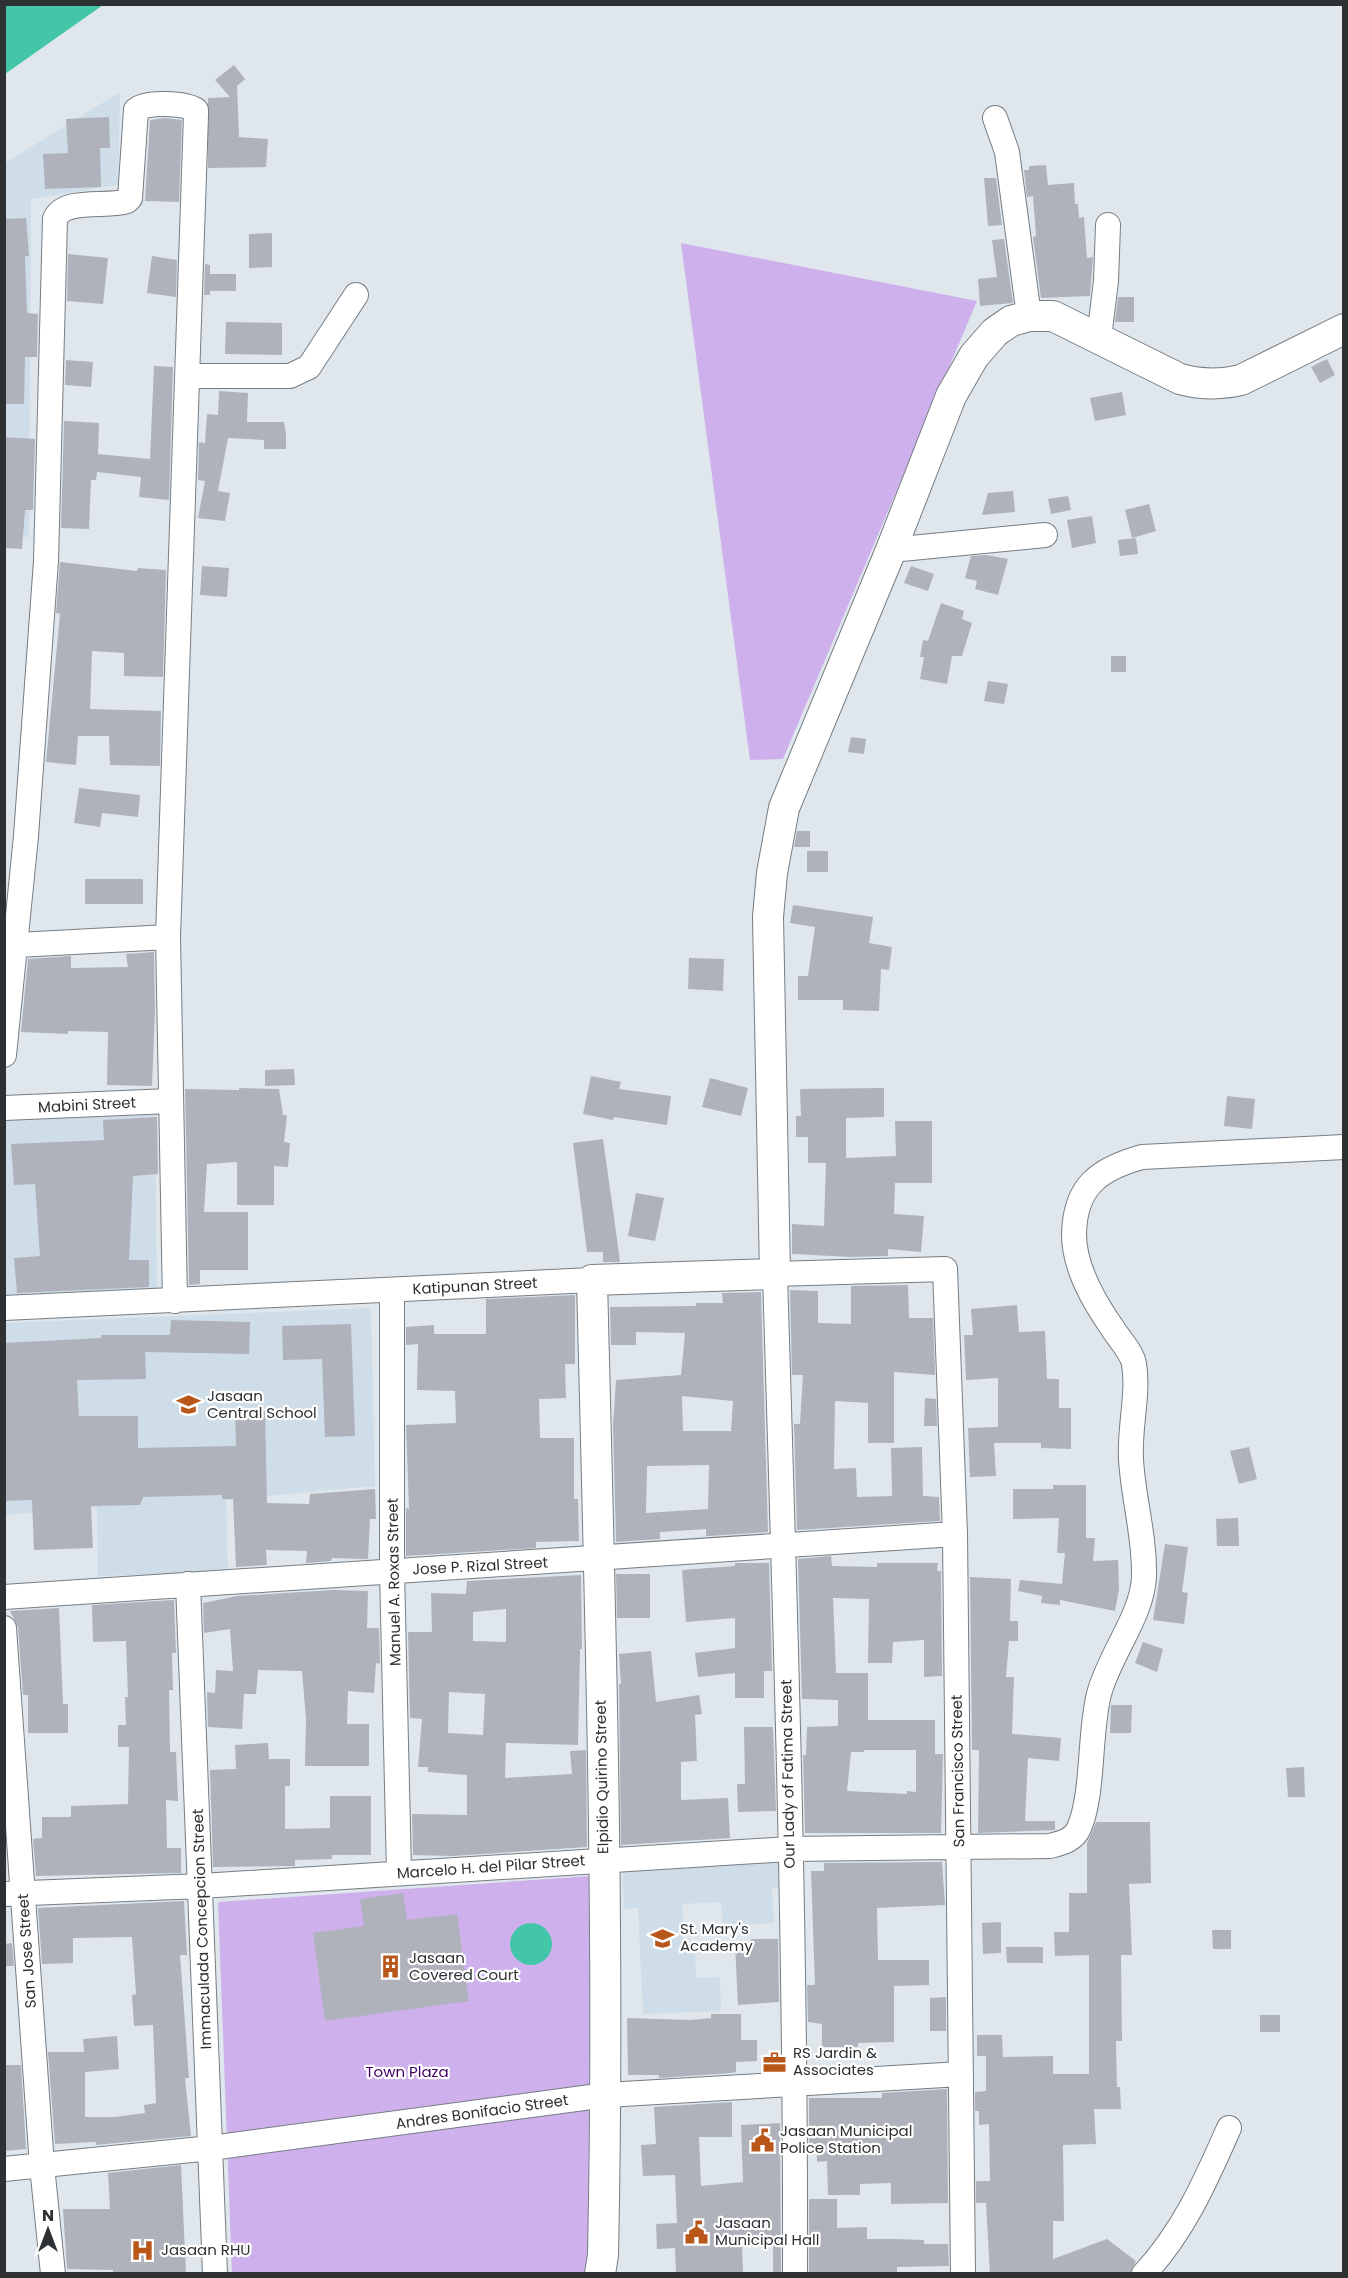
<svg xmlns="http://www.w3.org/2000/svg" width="1348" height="2278" viewBox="0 0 1348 2278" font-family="Poppins,sans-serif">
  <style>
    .built { fill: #cedde8 }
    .green { fill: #ceb0ed }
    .water { fill: #43c6a7 }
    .building { fill: #afb2ba; fill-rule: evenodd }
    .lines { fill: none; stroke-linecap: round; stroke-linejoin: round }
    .minor-casing { stroke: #767d83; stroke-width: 26 }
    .tertiary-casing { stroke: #767d83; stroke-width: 32 }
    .minor { stroke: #fff; stroke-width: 24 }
    .tertiary { stroke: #fff; stroke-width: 30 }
    .labels { text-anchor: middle; stroke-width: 4.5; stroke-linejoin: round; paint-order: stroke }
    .street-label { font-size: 15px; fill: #2d3133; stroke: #fff }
    .poi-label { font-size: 15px; fill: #2d3133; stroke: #fff; text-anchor: start }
    .park-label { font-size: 15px; fill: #420066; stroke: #fff }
  </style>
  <rect width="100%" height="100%" fill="#dfe7ed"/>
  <!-- built -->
  <path class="built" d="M120,92L118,185L31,199L29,537L5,536V163Z
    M155,1115L157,1296L5,1300L4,1119Z
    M371,1308L375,1486L226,1500L228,1572L98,1576L97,1508L5,1515L4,1323Z
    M783,1854L785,1887L772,1888L774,1923L723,1926L721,1902L682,1904L684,1950H695L696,1978L720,1977L721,2011L643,2014L638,1908L624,1909L622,1861Z"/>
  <!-- green -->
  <path class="green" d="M681,243L977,301L783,759L750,760Z
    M591,1876L588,2266L583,2273H232L218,1902Z"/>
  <!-- water -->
  <path class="water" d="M5,4H103V5L5,74Z
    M510 1944a21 21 0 1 1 42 0a21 21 0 1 1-42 0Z"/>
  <!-- building -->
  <path class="building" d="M234,65L245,79L237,86L239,137L268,139L266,167L208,168V98L230,97L215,80Z
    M109,117L110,148H100L101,187L45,189L43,154L68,153L66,119Z
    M165,118L182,120L179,202L145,201L150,120Z
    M1046,165L1048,185L1074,183L1075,204H1078L1079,218L1084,217L1087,258L1093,257L1090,296L1041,298L1033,237L1036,236L1033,196L1027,197L1024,170H1029V166Z
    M984,178H996L1002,225L988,226Z
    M26,218L29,256H25L27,313L38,314L37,357H25L24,404H4V219Z
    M272,233V267L249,268V234Z
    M1004,239L1013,303L980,306L978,279L997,277L992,240Z
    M68,254L108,258L103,304L67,301Z
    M152,256L177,260L176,297L147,293Z
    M205,264L210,265V274H236V291H210V295H204Z
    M1118,297H1134V322H1115Z
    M226,322L282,323V355L225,354Z
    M1327,359L1335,375L1320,383L1311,367Z
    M66,360L93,362L91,387L65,385Z
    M154,366L173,367L169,500L139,497L141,477L97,472L96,480H91L89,529L61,528L64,421L99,423L98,454L150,459Z
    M219,391L248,393L247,422H284L286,434V449H264V440L228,438L218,491L230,493L225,521L198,518L205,481L198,480L199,442L205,443L207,414L218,415Z
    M1122,392L1126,415L1095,421L1090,398Z
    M4,437L35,439L33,510H25L22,549L4,548Z
    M1013,491L1015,512L982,515L988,493Z
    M1068,496L1071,510L1051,514L1048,499Z
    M1149,504L1156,531L1132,538L1125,510Z
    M1092,516L1096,543L1072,548L1067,520Z
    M1136,538L1138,554L1120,556L1118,540Z
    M986,555L1008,559L998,595L975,589L977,581L965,578L971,556Z
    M60,562L137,571L138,568L166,570L163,677L124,676V653L92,651L90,709L161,711L160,766L110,765L109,736H78L76,765L46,762L60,614L56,613Z
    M202,566L229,568L227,597L200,595Z
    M911,566L934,574L928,591L904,583Z
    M941,603L964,611L962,619L972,623L962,656H952L947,684L920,679L924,657H920L923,640L928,641Z
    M1111,656H1126V672H1111Z
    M988,681L1008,684L1004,704L984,701Z
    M851,737L866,739L864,754L848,752Z
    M79,788L140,795L138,817L102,813L100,827L74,823Z
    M797,831H810V847H794Z
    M807,851H828V872H807Z
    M85,879H143V904H85Z
    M793,905L873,917L869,943L892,947L889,970L881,969L879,1011L843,1010V1000H798V976H808L815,927L790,923Z
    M154,952L155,1011L152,1086L107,1085L108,1032L68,1031V1034L21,1032L28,959L71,956V968L128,967L126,954Z
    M689,958L724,959L723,991L688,989Z
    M294,1069L295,1085L265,1086V1070Z
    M591,1076L621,1082L619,1089L671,1096L667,1125L614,1117L613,1120L583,1114Z
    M710,1078L748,1088L741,1116L702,1107Z
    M239,1088L279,1089L283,1115H287L284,1142L290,1143L288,1167L274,1166V1205H237V1162L207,1164L204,1212H248V1270H200V1284L189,1285L185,1089L239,1090Z
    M884,1088V1117L846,1118V1158L896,1156L895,1121H932V1183H895L894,1214L924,1216L921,1252L888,1249V1256L851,1257L792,1254V1224L824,1226L826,1163H808V1137H796V1116H801L800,1089Z
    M1227,1096L1255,1099L1252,1129L1224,1126Z
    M157,1117L158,1174L133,1176L129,1260H149V1287L17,1293L14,1258L40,1256L35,1184L14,1185L11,1144L104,1140L103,1120Z
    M603,1139L613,1210L620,1262H603V1252H587L573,1143Z
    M636,1193L664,1198L655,1241L628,1236Z
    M908,1285L909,1318H933L935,1375L894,1372V1443H868V1403L835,1401L834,1469L856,1468L857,1497L892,1496L891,1448L922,1447L923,1496L939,1497L940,1521L797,1530L794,1424H800L803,1375H792L790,1290L818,1291V1323L851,1324V1286Z
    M761,1292L768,1532L710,1536H706V1529L660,1532V1539L616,1542L613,1426L616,1380L681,1375L685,1333L636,1332V1345H611L610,1307L696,1306V1303H723L722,1293ZM682,1396L733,1401L731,1431H683ZM709,1465L708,1509L646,1513L647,1466Z
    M575,1295V1364H565L566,1398L539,1399L540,1438H574V1499H578L579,1541L536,1542V1548L406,1556V1508L409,1509L406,1425L456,1423L455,1391L417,1390L418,1344L406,1345V1327L434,1325V1334H486V1299Z
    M1017,1305L1019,1332L1045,1331L1047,1379H1059V1408H1071V1449L1041,1448V1443H994L996,1476L970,1477L968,1428L998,1427V1378L966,1380L964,1335H973L971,1309Z
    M171,1320L250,1322L249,1354L145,1352L146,1379L77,1380L79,1416H138V1448L236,1446L235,1411H265L267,1503L309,1504L310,1494L375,1489L376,1519H370L368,1559L332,1558L331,1561L306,1563L307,1551L266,1550L267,1565L236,1567L233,1499H222V1495L143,1497L140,1505L91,1506L93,1548L34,1550L32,1500L4,1501V1343L101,1338V1335H170Z
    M351,1324L355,1436L325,1437L322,1359L283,1360L282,1326Z
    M925,1398L936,1399L937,1426H924Z
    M1249,1447L1257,1479L1239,1484L1230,1451Z
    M1053,1485H1086V1538H1095L1093,1561L1118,1560L1119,1589L1115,1611L1060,1600V1605L1041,1603L1042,1596L1018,1591L1020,1580L1062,1584L1065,1553H1057L1059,1518L1013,1519V1489H1053Z
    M1238,1518L1239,1546H1217L1216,1519Z
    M1165,1544L1188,1547L1182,1592L1188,1593L1184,1624L1153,1620Z
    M831,1556L832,1566L877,1567V1563H938L937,1571H941L942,1676L924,1677V1640L893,1642L892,1663H868L869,1599L833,1598L836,1673H868V1720H935V1754H943L941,1833H805L803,1755H806L807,1727L838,1726V1700L802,1699L798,1559ZM864,1750H916V1792L907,1791V1794L847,1791L851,1752H864Z
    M735,1563H769L772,1671H764V1698H735V1673L698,1677L695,1653L735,1648V1618L686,1622L682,1570L735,1566Z
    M616,1574H650V1618H617Z
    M581,1575L582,1649H580L578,1745L506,1743L505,1778L572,1774L570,1751L586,1750L587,1847L452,1856L413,1855L412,1814L467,1815V1775L428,1772V1767H418L422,1719L410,1718L408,1632H432L431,1593L466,1594L467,1581ZM506,1609V1642L473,1641V1612ZM449,1692L485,1694L483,1735L448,1733Z
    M970,1577L1011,1579L1010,1621H1018V1641H1009L1006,1677H1014L1012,1734L1061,1738L1059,1761L1028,1758L1025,1821H1055V1830L978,1833L979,1750H972Z
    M333,1590L368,1591L367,1628H379L380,1664L376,1663L374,1693L348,1691L347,1724H369V1766H305L306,1719L302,1671L258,1670L256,1694H244L242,1729L208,1727L207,1692L215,1693L216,1670L233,1671L230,1629L204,1633L203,1603L237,1596Z
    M174,1600L176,1653H172L173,1690H169L170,1752H176L178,1801L166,1800L167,1848H181V1873L36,1876L33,1839L42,1838V1817H71V1806L128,1804L129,1747H118V1725H126L125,1697H128L126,1641L93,1642L92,1605Z
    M59,1608L63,1704H68V1733H28V1695H23L18,1627L10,1611Z
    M1143,1642L1163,1649L1157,1672L1135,1663Z
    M651,1651L656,1702L699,1695L702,1714L695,1715L697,1761L681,1762V1800L728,1798L730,1838L621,1845L619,1684H621L619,1654Z
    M1111,1705H1132L1131,1733H1110Z
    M744,1727H773L776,1811L738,1812L737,1784H745Z
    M268,1743L269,1759H290V1786H285V1829L330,1828V1796H371V1855H332V1859L295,1860V1866L213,1867L210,1770L236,1769L235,1745Z
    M1304,1767L1305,1797H1288L1286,1768Z
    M1096,1822H1150L1151,1883L1129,1884L1132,1955H1121L1122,2041H1116L1117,2087H1120L1121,2109H1094L1096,2144L1063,2145L1064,2221H1053V2259L1107,2239L1136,2261L1130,2274H990L986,2203H976V2181H990L989,2124L979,2125V2111H975V2092L986,2091V2056H977V2035H1002L1003,2057L1053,2056V2074H1089V1955L1055,1956L1054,1932H1069V1893H1087V1843Z
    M942,1862L945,1905L877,1908L878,1960H929V1985L894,1986V2042L858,2043V2047H822V2024L808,2022L807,1985H815L811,1871H824V1863Z
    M403,1893L407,1920L457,1914L469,2001L325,2021L313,1933L364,1926L360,1899Z
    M184,1901L187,1955H180L189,2078H185L191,2136L96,2145V2142L55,2144L48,2052H84L83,2039L117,2036L119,2069L85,2072V2117H115L145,2113L144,2105L156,2103L153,2025L134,2026L132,1995L136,1994L132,1937L73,1938V1963L42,1964L38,1908Z
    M1001,1922V1953L983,1954L982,1923Z
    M1212,1930H1231V1949H1213Z
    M751,1939H778L779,2002L738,2005L735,1944H751Z
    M12,1943L14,1966H4V1944Z
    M1006,1947H1043V1963H1007Z
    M946,1997V2031H930V1998Z
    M711,2014H741V2040H757V2061L736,2062V2072L732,2073L659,2078V2075H628L627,2018L691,2020L711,2018Z
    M1260,2015H1280V2032H1260Z
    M4,2065H21L26,2149L4,2151Z
    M947,2089L948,2203L891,2204V2183L860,2184V2195H828L827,2161L817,2162V2145H809V2098H882V2093Z
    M732,2102V2137H699L701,2186L743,2182L741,2125L780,2123L781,2274H773V2244H742L743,2274H676L675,2248L657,2249L656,2224L677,2223L675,2175L643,2176L641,2145L656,2144L654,2107Z
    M181,2165L186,2274H113V2270L67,2269L63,2209H110L108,2173Z
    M809,2199H837V2228L867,2227V2239H896L924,2240V2244H948L949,2266L897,2267V2274L809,2273Z"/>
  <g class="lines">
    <defs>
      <path id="minor" d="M995,118L1007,152L1029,316
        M1099,338L1106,281L1108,225
        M188,376H290L309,367L356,295
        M891,550L1045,535
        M17,945L168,937
        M4,1055L26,836L46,561L55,219C64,197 108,208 127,201L130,198L136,110C146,101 185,103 196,110V115L168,937L175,1301
        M4,1108L170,1101
        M392,1290V1570L399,1873
        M4,1308L592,1280
        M188,1584L215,2274
        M4,1597L955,1534
        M4,1628L42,2166L53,2274
        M4,1894L201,1886L789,1849L1050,1846C1062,1843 1074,1840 1079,1828C1094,1794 1089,1732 1099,1694C1109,1655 1143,1615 1144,1576C1145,1536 1133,1498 1131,1459C1129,1428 1139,1394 1134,1364C1132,1352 1119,1339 1113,1329C1094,1302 1074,1268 1074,1234C1075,1186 1099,1169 1142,1157L1344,1147
        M4,2169L211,2148L606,2095L961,2074
        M795,2274C796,1940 785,1607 775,1274L945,1269L955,1534L963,2274
        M1144,2274C1184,2231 1206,2180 1229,2128"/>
      <path id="tertiary" d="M600,2274L603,2255C610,1930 600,1604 592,1280L775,1274L768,917L772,873L784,808L891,550L951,396L974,356L995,332L1011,321L1029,316H1053L1180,379C1202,385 1220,385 1241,380L1344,329"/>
    </defs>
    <!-- minor casing -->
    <use href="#minor" class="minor-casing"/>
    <!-- tertiary casing -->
    <use href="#tertiary" class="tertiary-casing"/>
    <!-- minor -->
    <use href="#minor" class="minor"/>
    <!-- tertiary -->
    <use href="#tertiary" class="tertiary"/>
  </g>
  <!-- icons -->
  <defs>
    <symbol id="school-bare" viewBox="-9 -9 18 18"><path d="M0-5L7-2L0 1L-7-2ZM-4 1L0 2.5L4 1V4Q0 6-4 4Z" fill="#b9571b" stroke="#fff" stroke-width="2.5" paint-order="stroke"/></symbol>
    <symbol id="building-bare" viewBox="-9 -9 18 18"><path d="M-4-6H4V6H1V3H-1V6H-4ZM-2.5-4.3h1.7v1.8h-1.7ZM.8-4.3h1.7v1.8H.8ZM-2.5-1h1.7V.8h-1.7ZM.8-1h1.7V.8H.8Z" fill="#b9571b" stroke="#fff" stroke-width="2.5" paint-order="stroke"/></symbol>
    <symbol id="office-bare" viewBox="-9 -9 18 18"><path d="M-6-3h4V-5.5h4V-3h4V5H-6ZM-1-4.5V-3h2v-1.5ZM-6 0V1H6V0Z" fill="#b9571b" stroke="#fff" stroke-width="2.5" paint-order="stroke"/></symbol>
    <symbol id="civic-bare" viewBox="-9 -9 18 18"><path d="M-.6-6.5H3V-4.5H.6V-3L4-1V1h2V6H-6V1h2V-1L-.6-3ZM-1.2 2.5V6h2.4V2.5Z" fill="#b9571b" stroke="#fff" stroke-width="2.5" paint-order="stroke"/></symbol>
    <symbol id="hospital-bare" viewBox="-9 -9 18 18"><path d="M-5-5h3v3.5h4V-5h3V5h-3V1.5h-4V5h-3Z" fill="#b9571b" stroke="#fff" stroke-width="2.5" paint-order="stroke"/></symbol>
  </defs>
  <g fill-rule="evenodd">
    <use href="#school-bare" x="172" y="1388" width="33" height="33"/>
    <use href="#school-bare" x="646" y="1922" width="33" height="33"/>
    <use href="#building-bare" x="374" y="1950" width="33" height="33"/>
    <use href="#office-bare" x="758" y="2046" width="33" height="33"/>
    <use href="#civic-bare" x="746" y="2124" width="33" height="33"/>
    <use href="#civic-bare" x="680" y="2216" width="33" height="33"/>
    <use href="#hospital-bare" x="126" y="2234" width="33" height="33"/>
  </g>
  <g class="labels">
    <!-- street labels -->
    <g class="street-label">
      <text transform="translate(87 1105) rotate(-3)" y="5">Mabini Street</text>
      <text transform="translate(475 1286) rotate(-3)" y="5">Katipunan Street</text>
      <text transform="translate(480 1566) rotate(-3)" y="5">Jose P. Rizal Street</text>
      <text transform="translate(394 1582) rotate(-91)" y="5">Manuel A. Roxas Street</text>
      <text transform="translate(958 1771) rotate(-91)" y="5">San Francisco Street</text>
      <text transform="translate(788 1774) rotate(-91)" y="5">Our Lady of Fatima Street</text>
      <text transform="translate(602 1777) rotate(-91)" y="5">Elpidio Quirino Street</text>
      <text transform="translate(491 1867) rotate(-4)" y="5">Marcelo H. del Pilar Street</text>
      <text transform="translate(202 1929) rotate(-92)" y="5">Immaculada Concepcion Street</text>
      <text transform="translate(27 1951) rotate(-94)" y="5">San Jose Street</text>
      <text transform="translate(482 2112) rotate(-8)" y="5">Andres Bonifacio Street</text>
    </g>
    <!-- poi labels -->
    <g class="poi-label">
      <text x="207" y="1401">Jasaan<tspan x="207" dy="17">Central School</tspan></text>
      <text x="680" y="1934">St. Mary's<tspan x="680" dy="17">Academy</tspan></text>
      <text x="409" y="1963">Jasaan<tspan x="409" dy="17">Covered Court</tspan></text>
      <text x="793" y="2058">RS Jardin &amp;<tspan x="793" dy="17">Associates</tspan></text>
      <text x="780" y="2136">Jasaan Municipal<tspan x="780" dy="17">Police Station</tspan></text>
      <text x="715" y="2228">Jasaan<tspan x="715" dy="17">Municipal Hall</tspan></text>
      <text x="161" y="2255">Jasaan RHU</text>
    </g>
    <!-- park labels -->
    <g class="park-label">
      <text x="407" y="2077">Town Plaza</text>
    </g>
  </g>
  <!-- border -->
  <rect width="1348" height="2278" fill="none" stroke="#2d3133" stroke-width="12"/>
  <!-- north arrow -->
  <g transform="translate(48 2230)" stroke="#ffffff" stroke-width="4.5" paint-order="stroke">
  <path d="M0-4.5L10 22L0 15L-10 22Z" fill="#2d3133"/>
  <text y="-9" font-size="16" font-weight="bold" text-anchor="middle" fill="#2d3133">N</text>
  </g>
</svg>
